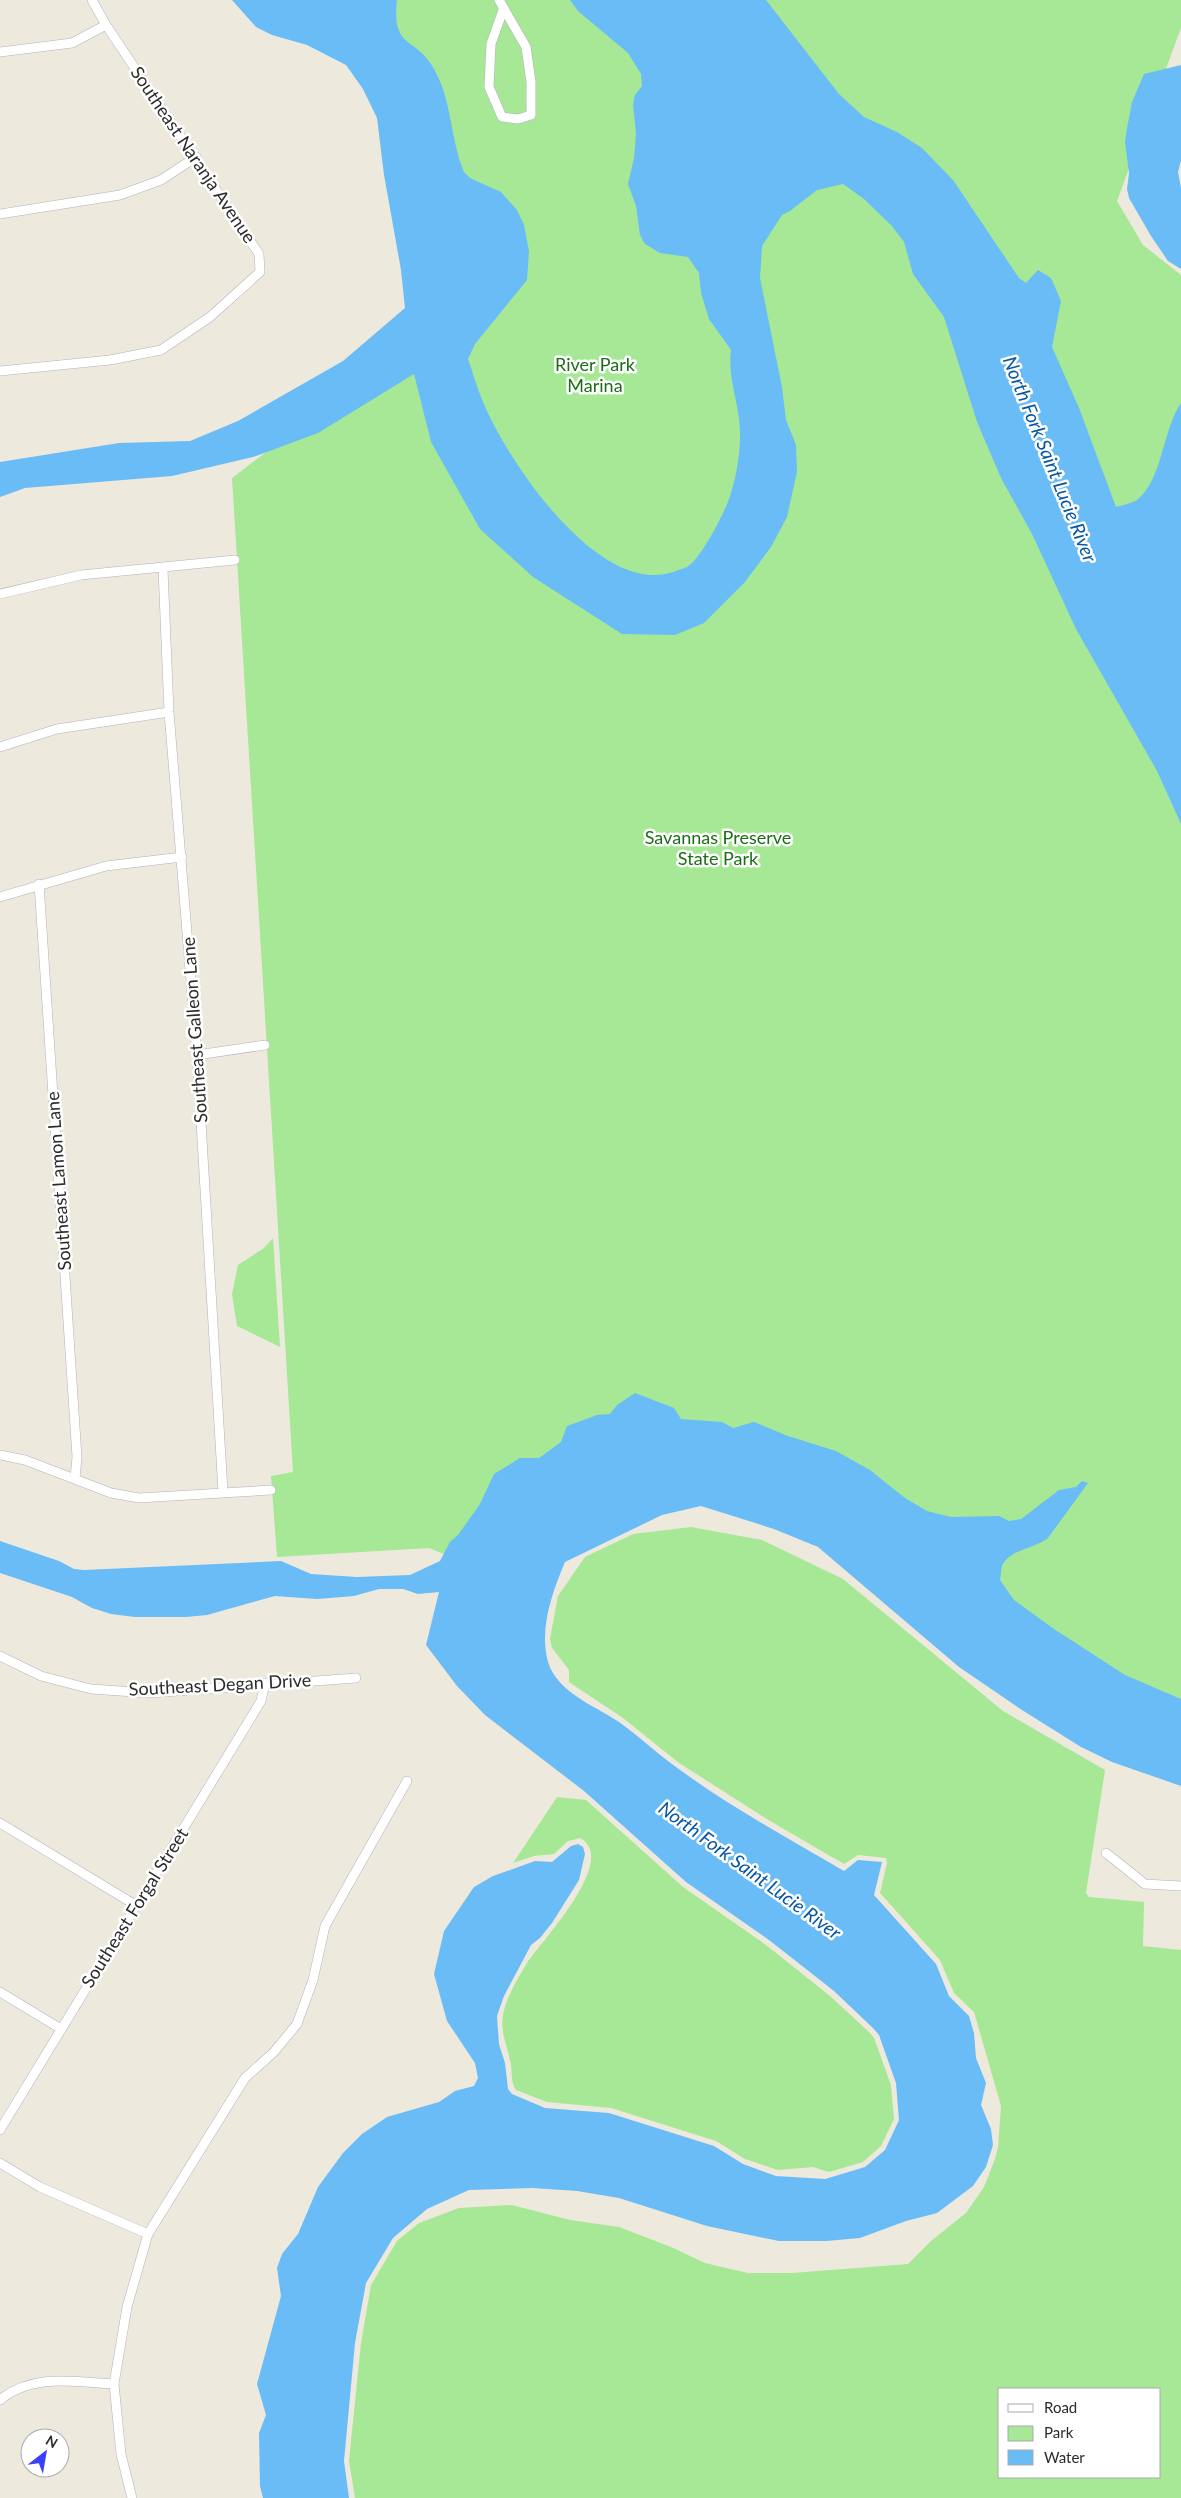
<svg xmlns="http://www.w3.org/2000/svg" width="1181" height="2498" viewBox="0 0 1181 2498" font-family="Lato,sans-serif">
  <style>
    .green { fill: #a6e896; fill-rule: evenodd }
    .water { fill: #6abcf6 }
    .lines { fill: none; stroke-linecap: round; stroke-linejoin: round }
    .minor-casing { stroke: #b1b1c0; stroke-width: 10 }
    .minor { stroke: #fff; stroke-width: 9 }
    .labels { text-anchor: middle; stroke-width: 5; stroke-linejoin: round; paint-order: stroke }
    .street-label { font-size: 18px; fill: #2b2b2b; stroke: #fff }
    .park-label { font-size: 18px; fill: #1b6e16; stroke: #fff }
    .water-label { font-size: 19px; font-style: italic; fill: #0556a5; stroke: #fff }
  </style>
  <rect width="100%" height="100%" fill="#eee9dd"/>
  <!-- green -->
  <path class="green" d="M275,0H1181V28L1117,201L1143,245L1181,275V1728L682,1444L476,1567L429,1548L277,1557L271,1476L293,1472L232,478L452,311L412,101Z
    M273,1238L280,1347L237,1326L232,1294L238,1265L264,1248Z
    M691,1527L762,1540L843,1579L1003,1711L1105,1770L1086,1893L1089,1897L1144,1902L1143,1946L1181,1950V2498H355L349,2461L361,2343L371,2285L397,2241L419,2223L459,2208L512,2205L570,2220L619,2227L671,2247L705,2263L748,2273H792L908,2264L931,2241L966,2213L984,2187L995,2159L998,2147L1001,2106L974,2012L954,1993L940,1960L880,1893L887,1863L886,1858L858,1855L844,1864L770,1821L679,1763L623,1718L569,1682V1670L552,1648L550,1639L558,1596L585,1557L633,1534ZM1000,2389H1160V2477H1000Z
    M557,1797L586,1800L683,1887L766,1945L830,1996L870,2033L874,2038L891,2085L894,2119L881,2146L863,2162L829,2172L813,2167L778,2170L745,2159L716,2141L611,2108L547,2102L516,2090C510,2082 513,2070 510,2060C507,2046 500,2030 503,2015C506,1998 518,1978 527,1963C541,1942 620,1859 580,1838L568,1841L554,1854L534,1856L513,1863Z"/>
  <!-- water -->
  <path class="water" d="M232,0H397C391,50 416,36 434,69C452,100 450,138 464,172L470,178L501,192L517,210L524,225L529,251L527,280L475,344L468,359C473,373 477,388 483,402C507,460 598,597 673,572C677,570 683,569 687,567C701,559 725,512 730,496C736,478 740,456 740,436C741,407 727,380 731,350L709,319L701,293L699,273L688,257L660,253L645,244L640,235L636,206L628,184L634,158L636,134L633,104L635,95L642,86L641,74L628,53L578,11L570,0H766L839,94L864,117L897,132L922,148L953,180L1019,278L1026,283L1038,270L1051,278L1061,301L1052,347L1079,408L1116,507C1123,505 1133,503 1138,499C1162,480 1163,429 1181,403V824L1157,771L1076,629L1032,534L1001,478L977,422L944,317L913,274L904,242L891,225L864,199L843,184L817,190L790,211L782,215L762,246L760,278L782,387L786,420L796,445L797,472L787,517L771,547L745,582L704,623L675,635L622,634L533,577L480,529L431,442L414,374L318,433L253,457L172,476L25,488L0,497V462L119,443L190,441L238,421L343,361L405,308L401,270L384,175L377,118L363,89L346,65L307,45L272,35L256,27Z
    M1181,65V160L1178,172L1181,188V269L1168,261L1151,236L1129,198L1127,189L1129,173L1125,142L1127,128L1132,102L1144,74Z
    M635,1393L674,1408L681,1419L722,1422L733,1428L754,1422L788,1436L836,1451L870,1470L905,1498L927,1511L951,1517L999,1516L1009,1521L1021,1519L1059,1490L1076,1487L1082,1481L1088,1483L1048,1538C1036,1548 1012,1549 1003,1564C1001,1567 1001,1575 1000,1580L1014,1600L1054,1629L1125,1675L1181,1699V1786L1112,1762L1081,1747L1022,1710L959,1667L818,1547L774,1529L701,1506L662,1515L565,1562C552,1593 539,1629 548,1662C557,1692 595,1706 619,1722C639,1736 656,1753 676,1767C729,1806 787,1838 844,1871L858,1860L882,1862L874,1895L936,1964L949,1996L969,2016L974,2033L976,2058L986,2083L981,2105L991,2129L993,2145L986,2167L973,2186L937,2213L906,2221L860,2238L826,2241H779L707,2226L619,2198L577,2191L532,2188L469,2190L427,2209L393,2238L366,2283L355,2343L344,2461L349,2498H263L260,2486L259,2433L266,2415L257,2384L281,2296L277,2268L282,2254L298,2234L318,2187L343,2153L362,2134L387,2117L439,2102L455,2091L474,2086L478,2078L475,2063L447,2021L434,1974L444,1931L474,1887L493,1876L535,1861L552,1862L571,1846L578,1844L583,1847L585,1854L579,1880L552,1923L540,1938L531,1945L504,1996L497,2016L499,2044L505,2063L508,2089L512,2094L545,2108L609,2113L714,2146L743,2164L776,2176L825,2179L865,2167L885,2150L899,2120L896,2083L879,2035L874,2029L834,1991L769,1940L686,1882L584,1791L485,1715L457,1686L426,1645L439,1592L418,1594L403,1589H379L354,1596L317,1599L275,1596L207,1615L186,1617H135L111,1614L92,1608L72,1597L0,1573V1541L59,1561L74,1569L84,1570L281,1561L311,1574L357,1577L410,1575L440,1561L450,1542L458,1535L480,1504L494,1474L520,1458H539L561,1442L567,1426L597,1415L610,1414L617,1405Z"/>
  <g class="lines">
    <defs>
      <path id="minor" d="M499,0L526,47L531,82V115L518,119L502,117L489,87L491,44L503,10
        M0,52L72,43L106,25
        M0,214L120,195L161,180L196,157
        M0,371L110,360L161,350L210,317L260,272L259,254L106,25L92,0
        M163,569L169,712L197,1055L223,1492
        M0,594L81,575L235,560
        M0,747L57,729L169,712
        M39,884L77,1457L75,1479
        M0,897L106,866L182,857
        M197,1055L265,1045
        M0,1455L25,1460L111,1493L139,1498L271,1490
        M0,1656L41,1676L91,1689L149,1693L356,1678
        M0,1823L137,1906
        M1106,1853L1145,1884L1181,1886
        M0,1992L61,2029
        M0,2130L261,1701L265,1683
        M0,2163L40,2187L148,2234
        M0,2400C32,2373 76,2382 114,2384
        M132,2498L121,2454L114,2384L127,2307L148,2234L245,2078L274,2052L297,2024L313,1980L325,1926L407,1781"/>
    </defs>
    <!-- minor casing -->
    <use href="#minor" class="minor-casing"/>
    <!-- minor -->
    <use href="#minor" class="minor"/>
  </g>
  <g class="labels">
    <!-- street labels -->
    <g class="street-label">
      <text transform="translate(193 155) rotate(56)" y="6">Southeast Naranja Avenue</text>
      <text transform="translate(195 1030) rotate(-94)" y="6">Southeast Galleon Lane</text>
      <text transform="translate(59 1181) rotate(-94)" y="6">Southeast Lamon Lane</text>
      <text transform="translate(220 1685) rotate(-3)" y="6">Southeast Degan Drive</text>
      <text transform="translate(135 1908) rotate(-58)" y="6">Southeast Forgal Street</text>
    </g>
    <!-- park labels -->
    <g class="park-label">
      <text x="595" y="371">River Park<tspan x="595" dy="21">Marina</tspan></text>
      <text x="718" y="844">Savannas Preserve<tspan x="718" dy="21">State Park</tspan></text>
    </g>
    <!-- water labels -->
    <g class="water-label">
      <text transform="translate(1050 459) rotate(68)" y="7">North Fork Saint Lucie River</text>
      <text transform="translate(750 1870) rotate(36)" y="7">North Fork Saint Lucie River</text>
    </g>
  </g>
  <!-- legend -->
  <rect x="998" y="2388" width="162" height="90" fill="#ffffff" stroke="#aaaaaa"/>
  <rect x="1008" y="2404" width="25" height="8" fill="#ffffff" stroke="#aaaaaa"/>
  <text x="1044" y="2413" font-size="15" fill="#2b2b2b">Road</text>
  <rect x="1008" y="2426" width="25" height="15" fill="#a6e896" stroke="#aaaaaa"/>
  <text x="1044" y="2438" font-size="15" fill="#2b2b2b">Park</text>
  <rect x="1008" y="2450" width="25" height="15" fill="#6abcf6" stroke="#aaaaaa"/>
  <text x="1044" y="2463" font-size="15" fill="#2b2b2b">Water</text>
  <!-- north arrow -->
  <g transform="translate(45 2453) rotate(31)"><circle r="24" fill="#ffffff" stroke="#aaaaaa"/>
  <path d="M0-4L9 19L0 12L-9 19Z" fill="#3940ff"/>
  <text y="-8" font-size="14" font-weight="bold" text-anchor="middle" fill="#2b2b2b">N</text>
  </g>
</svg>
